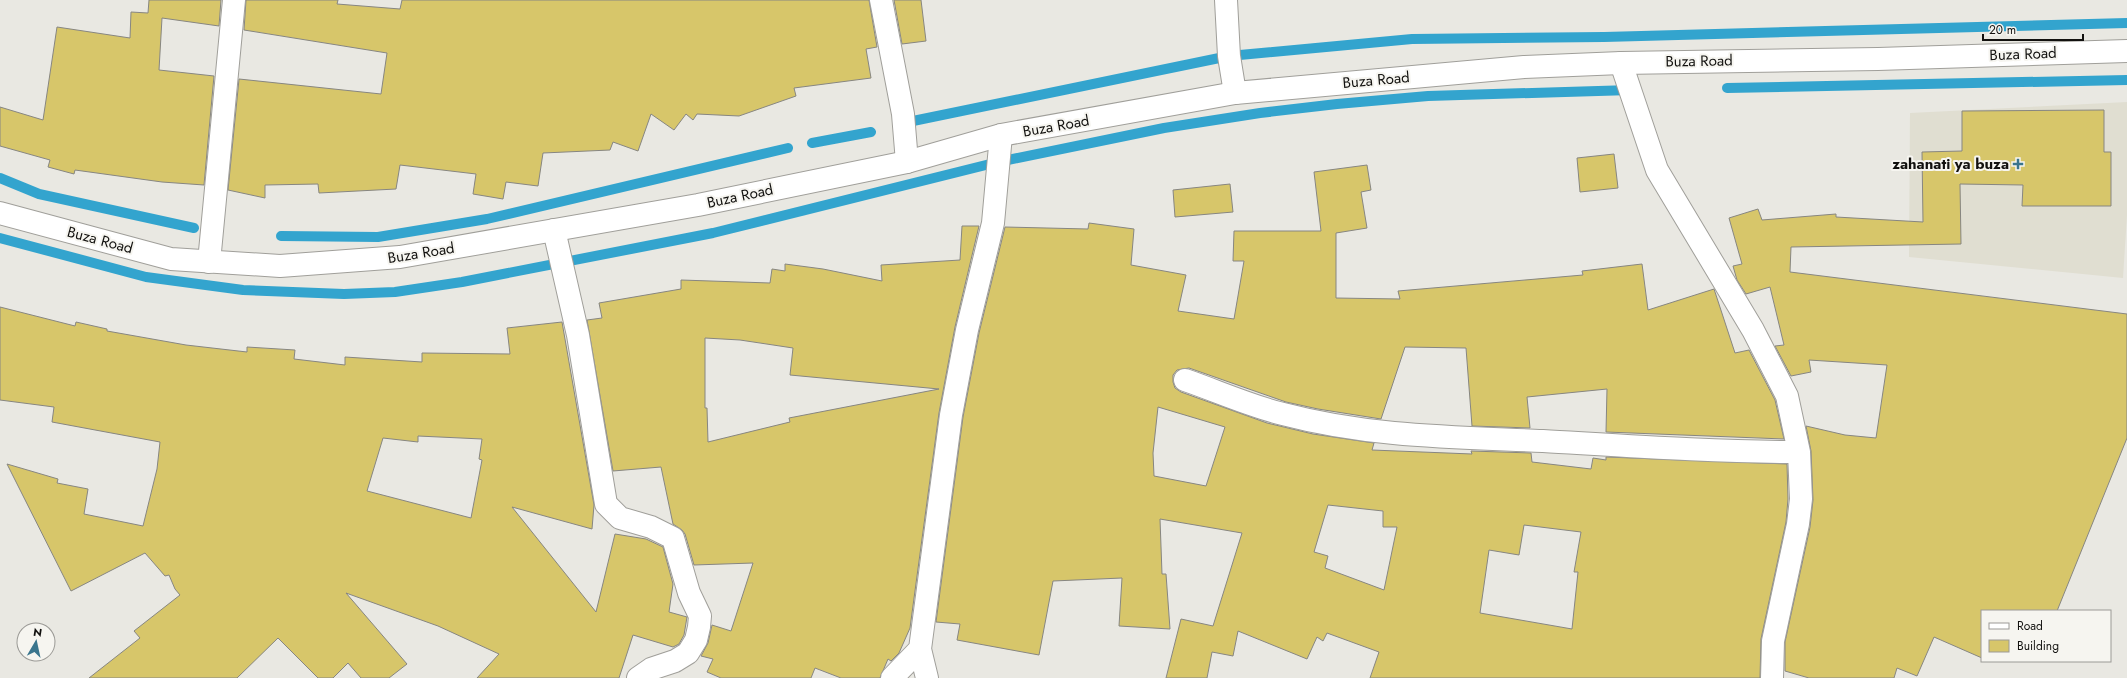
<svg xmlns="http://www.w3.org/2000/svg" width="2127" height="678" viewBox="0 0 2127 678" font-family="Jost,sans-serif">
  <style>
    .built { fill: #e0ded1 }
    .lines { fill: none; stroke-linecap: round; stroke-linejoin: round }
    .stream { stroke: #33a4ce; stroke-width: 10 }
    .building { fill: #d7c66a; stroke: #878681; fill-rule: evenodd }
    .minor-casing { stroke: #a09f9a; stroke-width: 24 }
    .secondary-casing { stroke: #a09f9a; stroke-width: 24 }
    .minor { stroke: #fff; stroke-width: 22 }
    .secondary { stroke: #fff; stroke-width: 22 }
    .poi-dot { fill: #3a758d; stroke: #f6f5f0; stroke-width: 1.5 }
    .labels { text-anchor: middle; stroke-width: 4; stroke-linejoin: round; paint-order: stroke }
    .street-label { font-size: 15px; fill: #12110f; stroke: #f6f5f0 }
    .poi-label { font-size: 15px; font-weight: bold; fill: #12110f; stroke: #f6f5f0; text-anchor: end }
  </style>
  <rect width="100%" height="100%" fill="#e9e8e2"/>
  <!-- built -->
  <path class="built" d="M2127,102V215L2123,278L1909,257L1910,113Z"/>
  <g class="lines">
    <!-- stream -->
    <path class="stream" d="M1727,88L2127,80
      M913,121L1229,56L1412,39L1604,37L2127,23
      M812,143L871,132
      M0,178L39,194L194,228
      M281,236L378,237L487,219L788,148
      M0,238L146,277L243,290L344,294L395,292L462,282L713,233L998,162L1164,128L1260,113L1337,104L1428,96L1631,90"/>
  </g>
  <!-- building -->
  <path class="building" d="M149,0H221L219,26L162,18L159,70L214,76L204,185L162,182L75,170L74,174L48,167L50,160L0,146V107L43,120L57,27L130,38L131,12L148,13Z
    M246,0H338L337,4L400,9L402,0H869L877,47L866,49L871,78L794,88L796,96L739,116L697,114L693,120L686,114L674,130L651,114L638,151L613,142L610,150L543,153L538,186L506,182L503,199L473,194L476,174L400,165L396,189L319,193L318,184L265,185V198L228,190L239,79L381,94L387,53L244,30Z
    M894,0H921L926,41L902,44Z
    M2104,110V152H2111V206H2022L2023,185L1960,184L1961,244L1791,247L1790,272L2127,314V438L2057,611H1982V658L1934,637L1917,676L1897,668L1894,678H1809L1785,671V642L1810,527L1813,500L1811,451L1806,426L1845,435L1876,438L1887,365L1809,360L1811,372L1791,376L1775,346L1784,345L1770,287L1746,294L1737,280L1733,266L1742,264L1729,218L1758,209L1762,220L1836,214V217L1923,222L1922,152L1962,151V111Z
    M1614,154L1618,188L1580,192L1577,158Z
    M1367,165L1371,190L1361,192L1367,228L1336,233V298L1400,299L1398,291L1583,275L1582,271L1642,264L1648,310L1714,289L1735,353L1749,350L1775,400L1784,439L1606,432L1607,389L1527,397L1530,428L1472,426L1466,348L1405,347L1381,419L1318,409L1286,402L1189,368L1177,370L1173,375V382L1175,388L1181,392L1267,423L1313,434L1374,443L1372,450L1472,454L1471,451L1531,453L1532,462L1591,469L1593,458L1606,460V457L1787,464L1788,499L1786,522L1761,639L1760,678H1370L1379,652L1327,633L1323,641L1317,637L1307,659L1238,631L1233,656L1212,652L1207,678H1166L1181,619L1213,626L1242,533L1160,519L1162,574H1166L1170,629L1119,626L1122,578L1053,581L1039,655L957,640L960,624L936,622L963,417L979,333L1005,227L1088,229L1089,223L1134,229L1131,265L1186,275L1178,311L1234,319L1244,261H1233L1234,231H1321L1314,172ZM1158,407L1225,427L1206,486L1154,476L1153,453ZM1328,505L1383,511V527H1397L1384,590L1325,568L1328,556L1314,552ZM1524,525L1581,532L1574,572H1578L1572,629L1480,613L1489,550L1519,555Z
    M1230,184L1233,212L1175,217L1173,190Z
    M962,226H979L955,327L939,413L910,628L899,653L891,661L888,659L880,678H841L815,668L811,678H721L707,672L713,659L701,656L708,643L712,625L731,631L753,563L694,565L685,534L682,530L673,524L661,467L613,471L587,320L602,318L599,303L681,289V280L770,283L772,269L785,271V264L823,269L882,281L881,265L960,260ZM705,338L740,340L793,348L790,375L939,389L789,418L790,422L708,442L707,408H705Z
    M0,307L75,326L76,322L107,329V331L186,345L247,352V347L295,350L294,359L345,365V357L422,362V353L510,354L507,328L562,322L594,505L592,529L512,507L596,612L615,534L646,539L663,547L673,584L669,612L687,617L684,635L679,644L673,647L633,635L619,678H477L499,654L438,626L346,593L407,664L389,678H361L348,663L333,678H318L278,638L237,678H89L140,638L134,631L180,595L175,589L169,575L165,576L145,553L71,591L7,464L58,479L57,483L88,489L84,514L143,526L157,469L160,442L52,422L54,407L0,400ZM418,436L482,439L479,459L482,460L471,518L367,491L383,438L418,442Z"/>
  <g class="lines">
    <defs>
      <path id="minor" d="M881,0L903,114L907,162
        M1226,0L1229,56L1235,93
        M1621,63L1657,170L1753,330L1787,396L1799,452L1801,499L1798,524L1773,641L1772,678
        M554,230L578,335L606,504L620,518L651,527L673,538L689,593L700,616L699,627L696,640L688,653L675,661L651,669L638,678
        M209,262L234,0
        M1185,380C1217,391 1250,406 1283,414C1370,437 1454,437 1543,441C1629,446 1714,452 1799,452
        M892,678L920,649
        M927,678L920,649L951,415L967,330L993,223L1001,135"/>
      <path id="secondary" d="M0,213L171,259L280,266L400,257L698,205L907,162L1001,135L1235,93L1524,67L1621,63L1878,59L2127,51"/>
    </defs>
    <!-- minor casing -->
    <use href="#minor" class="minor-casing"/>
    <!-- secondary casing -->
    <use href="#secondary" class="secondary-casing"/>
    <!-- minor -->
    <use href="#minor" class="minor"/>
    <!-- secondary -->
    <use href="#secondary" class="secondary"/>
  </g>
  <!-- markers -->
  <path class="poi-dot" d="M2016 158h4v4h4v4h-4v4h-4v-4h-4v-4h4z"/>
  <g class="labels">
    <!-- street labels -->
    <g class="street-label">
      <text transform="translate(2023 54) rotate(-2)" y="5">Buza Road</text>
      <text transform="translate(1699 61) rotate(-1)" y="5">Buza Road</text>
      <text transform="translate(1376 80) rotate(-5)" y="5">Buza Road</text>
      <text transform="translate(1056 126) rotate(-10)" y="5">Buza Road</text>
      <text transform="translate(740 196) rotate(-12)" y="5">Buza Road</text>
      <text transform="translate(100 240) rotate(15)" y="5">Buza Road</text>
      <text transform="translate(421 253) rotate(-9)" y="5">Buza Road</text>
    </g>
    <!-- poi labels -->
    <g class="poi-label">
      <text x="2009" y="169">zahanati ya buza</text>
    </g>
  </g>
  <!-- legend -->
  <rect x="1981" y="610" width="130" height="52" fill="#f6f5f0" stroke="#9b9a96"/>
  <rect x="1989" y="623" width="20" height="6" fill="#ffffff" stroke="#9b9a96"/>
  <text x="2017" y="630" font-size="12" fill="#12110f">Road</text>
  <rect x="1989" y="640" width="20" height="12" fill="#d7c66a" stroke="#9b9a96"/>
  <text x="2017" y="650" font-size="12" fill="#12110f">Building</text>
  <!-- north arrow -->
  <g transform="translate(36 642) rotate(9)"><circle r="19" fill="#f6f5f0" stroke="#9b9a96"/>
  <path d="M0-3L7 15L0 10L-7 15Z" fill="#3a758d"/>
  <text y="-6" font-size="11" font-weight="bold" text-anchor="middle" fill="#12110f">N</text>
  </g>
  <!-- scale -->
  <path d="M1983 34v6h100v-6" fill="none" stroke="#12110f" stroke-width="2"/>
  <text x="1989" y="34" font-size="12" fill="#12110f" stroke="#f6f5f0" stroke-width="3" paint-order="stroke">20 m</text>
</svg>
